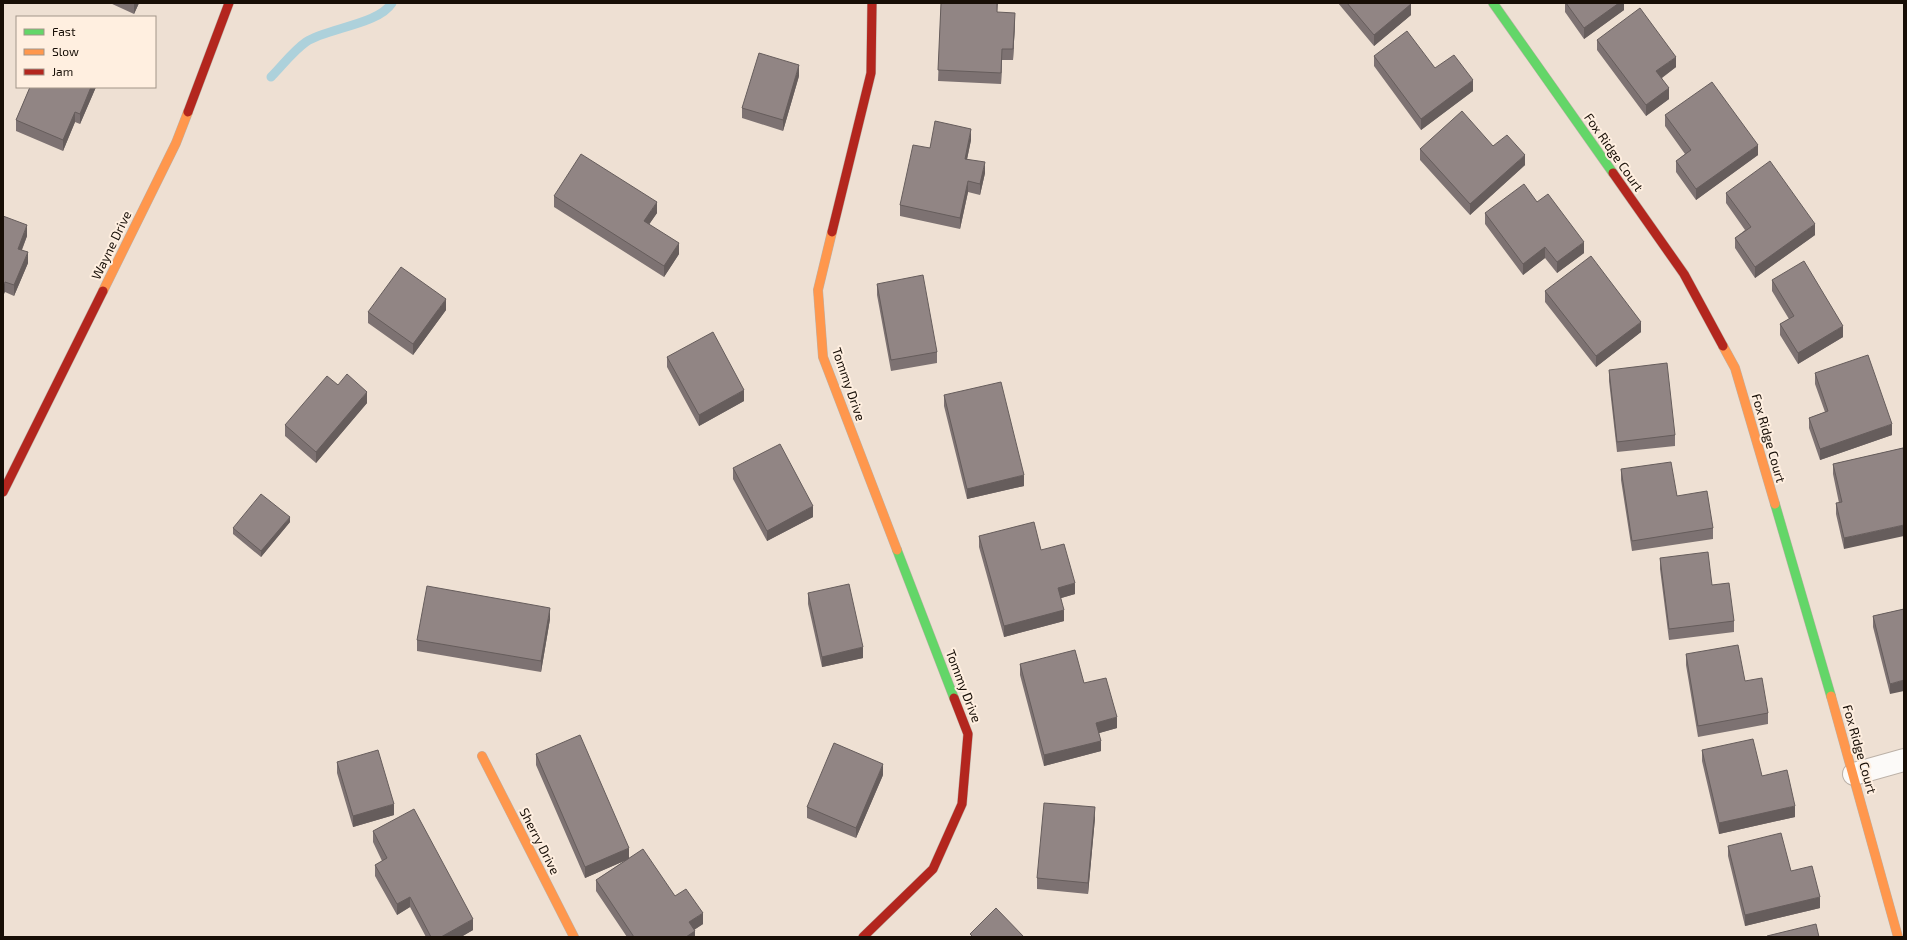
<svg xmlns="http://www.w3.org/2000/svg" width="1907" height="940" viewBox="0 0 1907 940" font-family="'Exo 2',sans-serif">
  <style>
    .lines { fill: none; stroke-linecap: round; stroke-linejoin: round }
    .stream { stroke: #add1db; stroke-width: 9 }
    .street-casing { stroke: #bcb1a7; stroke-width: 24 }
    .fast-casing { stroke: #bcb1a7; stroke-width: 10 }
    .slow-casing { stroke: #bcb1a7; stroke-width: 10 }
    .jam-casing { stroke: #bcb1a7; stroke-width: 10 }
    .street { stroke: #fcfaf8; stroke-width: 22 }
    .fast { stroke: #63d668; stroke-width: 9 }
    .slow { stroke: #ff974d; stroke-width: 9 }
    .jam { stroke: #b3261e; stroke-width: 9 }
    .wall { fill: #7d7272 }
    .shaded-wall { fill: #665d5c }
    .building { fill: #918584; stroke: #665d5c }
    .labels { text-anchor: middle; stroke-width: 4; stroke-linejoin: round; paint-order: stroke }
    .street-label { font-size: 13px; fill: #170e06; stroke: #ffefe0 }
  </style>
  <rect width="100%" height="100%" fill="#eee0d3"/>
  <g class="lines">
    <!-- stream -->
    <path class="stream" d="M271,77C282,66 293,51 306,42C326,28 378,25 392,3"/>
    <defs>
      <path id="street" d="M1854,774L1904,760"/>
      <path id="fast" d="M1493,3L1613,173
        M1775,504L1831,696
        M897,550L954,698"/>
      <path id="slow" d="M832,232L818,290L823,357L897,550
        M103,291L176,143L188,112
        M1723,346L1735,368L1775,504
        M1831,696L1898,937
        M482,756L574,937"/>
      <path id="jam" d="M188,112L229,3
        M1613,173L1684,274L1723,346
        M832,232L871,73L872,3
        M3,492L103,291
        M863,937L933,869L962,804L968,734L954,698"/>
    </defs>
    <!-- street casing -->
    <use href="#street" class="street-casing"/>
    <!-- fast casing -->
    <use href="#fast" class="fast-casing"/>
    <!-- slow casing -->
    <use href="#slow" class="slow-casing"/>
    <!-- jam casing -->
    <use href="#jam" class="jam-casing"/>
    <!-- street -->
    <use href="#street" class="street"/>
    <!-- fast -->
    <use href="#fast" class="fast"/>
    <!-- slow -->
    <use href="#slow" class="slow"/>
    <!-- jam -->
    <use href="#jam" class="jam"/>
  </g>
  <!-- wall -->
  <path class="wall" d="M110,3H139L134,14Z
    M941,3H998L997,12L1015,23L1013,60H1002L1001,84L938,81Z
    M1338,3H1410L1411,15L1374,46Z
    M1565,3H1624V10L1584,39L1565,12Z
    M1597,40L1676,67L1662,78L1669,99L1646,116L1597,50Z
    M1374,56L1435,68L1473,91L1421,130L1374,66Z
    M799,76L783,131L742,118V108Z
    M30,87H96L80,124L75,122L63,151L16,131V120Z
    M1665,115L1758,155L1696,200L1676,172V161L1685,154L1665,126Z
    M971,140L967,159L985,173L980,195L968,192L960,229L900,216V205L930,148Z
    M1493,146L1525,165L1470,215L1420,160V149Z
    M1726,193L1815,235L1755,278L1735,248V238L1745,230L1726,203Z
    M554,196L657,213L649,224L679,254L664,277L554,207Z
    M1537,202L1584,253L1557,273L1545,258L1523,275L1485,224V213Z
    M3,216L27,236L22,250L28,263L14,296L5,292Z
    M1772,280L1843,337L1798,364L1780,335V324L1789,319L1772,291Z
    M877,284L937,352V363L891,371L877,295Z
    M1545,291L1641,332L1596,367L1545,302Z
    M446,310L413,355L368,323V312Z
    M667,357L744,401L699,426L667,367Z
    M1609,370L1675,435V446L1617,452L1609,381Z
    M1815,373L1892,435L1820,460L1809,428V418L1825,412L1815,384Z
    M338,385L367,403L316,463L285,436V425Z
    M944,395L1024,486L967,499L944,406Z
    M1903,448L1844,549L1836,514V503H1839L1833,474V464Z
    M733,468L813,517L767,541L733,479Z
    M1621,469L1677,496L1713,528V539L1632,551L1621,480Z
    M290,522L261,557L233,534V528Z
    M979,536L1041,550L1075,594L1061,598L1064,621L1004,637L979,547Z
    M1660,558L1712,585L1734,621V632L1669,640L1660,569Z
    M808,593L863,658L822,667L808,604Z
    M1904,609L1890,694L1873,627V616Z
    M550,619L541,672L417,651V640Z
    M1686,654L1768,713V724L1698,737L1686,665Z
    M1020,664L1084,683L1117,728L1099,733L1101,751L1044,766L1020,675Z
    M1702,750L1762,776L1795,817L1719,834L1702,761Z
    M536,754L629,858L675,896L703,924L694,930L695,937H627L596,891V880L626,860L585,878L536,765Z
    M337,762L394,815L353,827L337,773Z
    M883,775L856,838L807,818V807Z
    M1095,818L1088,894L1037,889V878Z
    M373,831L473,930L461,937H426L410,907L397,915L375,876V865L382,861L373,842Z
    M1728,846L1791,871L1820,908L1745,926L1728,856Z"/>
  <!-- shaded-wall -->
  <path class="shaded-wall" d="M134,3H139L134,14Z
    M1619,3H1624V10L1584,39V28Z
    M1411,4V15L1374,46V35Z
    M1015,13V23L1013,60V49Z
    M1002,49V60L1001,84V73Z
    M1676,57V67L1656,82V71Z
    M799,65V76L783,131V120Z
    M1473,80V91L1421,130V119Z
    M91,87H96L80,124V114Z
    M1669,88V99L1646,116V105Z
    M75,112V122L63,151V140Z
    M971,129V140L965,169V159Z
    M1758,145V155L1696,200V189Z
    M1525,155V165L1470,215V204Z
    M985,162V173L980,195V184Z
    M968,181V192L960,229V218Z
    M657,202V213L644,232V221Z
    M1815,224V235L1755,278V267Z
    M27,225V236L18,259V249Z
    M1584,242V253L1557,273V262Z
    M679,243V254L664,277V266Z
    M1545,247V258L1523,275V264Z
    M28,252V263L14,296V285Z
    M5,282V292L3,296V286Z
    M446,299V310L413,355V344Z
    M1641,322V332L1596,367V356Z
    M1843,326V337L1798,364V353Z
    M744,390V401L699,426V415Z
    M367,392V403L316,463V452Z
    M1892,424V435L1820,460V449Z
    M1024,475V486L967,499V489Z
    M813,506V517L767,541V531Z
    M290,517V522L261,557V551Z
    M1904,525V536L1844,549V538Z
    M1075,583V594L1058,599V588Z
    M550,608V619L541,672V661Z
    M1064,610V621L1004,637V626Z
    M863,647V658L822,667V657Z
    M1904,680V691L1890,694V684Z
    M1117,717V728L1096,734V723Z
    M1101,741V751L1044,766V755Z
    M883,764V775L856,838V828Z
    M394,804V815L353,827V816Z
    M1795,806V817L1719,834V823Z
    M1095,807V818L1088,894V883Z
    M629,848V859L585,878V867Z
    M410,897V907L397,915V904Z
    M1820,897V908L1745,926V915Z
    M703,913V924L689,933V922Z
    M473,919V930L461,937H441Z
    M695,931V937H686Z"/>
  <!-- building -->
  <path class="building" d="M941,3H997V12L1015,13L1013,49H1002L1001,73L938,70Z
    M1347,3H1410L1411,4L1374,35Z
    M1566,3H1619L1584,28Z
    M1640,8L1676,57L1656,71L1669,88L1646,105L1597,40Z
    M1407,31L1435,68L1454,55L1473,80L1421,119L1374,56Z
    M759,53L799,65L783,120L742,108Z
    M1712,82L1758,145L1696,189L1676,161L1691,150L1665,115Z
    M30,87H91L80,114L75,112L63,140L16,120Z
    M1462,111L1493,146L1507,135L1525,155L1470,204L1420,149Z
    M935,121L971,129L965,159L985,162L980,184L968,181L960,218L900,205L913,145L930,148Z
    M581,154L657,202L644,221L679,243L664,266L554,196Z
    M1770,161L1815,224L1755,267L1735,238L1751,227L1726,193Z
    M1524,184L1537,202L1548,194L1584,242L1557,262L1545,247L1523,264L1485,213Z
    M3,216L27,225L18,249L28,252L14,285L5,282L3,286Z
    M1591,256L1641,322L1596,356L1545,291Z
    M1804,261L1843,326L1798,353L1780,324L1794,316L1772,280Z
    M401,267L446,299L413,344L368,312Z
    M923,275L937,352L891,360L877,284Z
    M713,332L744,390L699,415L667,357Z
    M1868,355L1892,424L1820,449L1809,418L1828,411L1815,373Z
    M1667,363L1675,435L1617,442L1609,370Z
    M347,374L367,392L316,452L285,425L327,376L338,385Z
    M1001,382L1024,475L967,489L944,395Z
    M780,444L813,506L767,531L733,468Z
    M1903,448L1904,452V525L1844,538L1836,503L1842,502L1833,464Z
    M1671,462L1677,496L1707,491L1713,528L1632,541L1621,469Z
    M261,494L290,517L261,551L233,528Z
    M1034,522L1041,550L1064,544L1075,583L1058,588L1064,610L1004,626L979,536Z
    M1708,552L1712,585L1729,583L1734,621L1669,629L1660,558Z
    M849,584L863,647L822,657L808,593Z
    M427,586L550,608L541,661L417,640Z
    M1904,609V680L1890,684L1873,616Z
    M1738,645L1745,681L1762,678L1768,713L1698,726L1686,654Z
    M1075,650L1084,683L1106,678L1117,717L1096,723L1101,741L1044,755L1020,664Z
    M580,735L629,848L585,867L536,754Z
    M1753,739L1762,776L1787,770L1795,806L1719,823L1702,750Z
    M834,743L883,764L856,828L807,807Z
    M378,750L394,804L353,816L337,762Z
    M1044,803L1095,807L1088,883L1037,878Z
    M414,809L473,919L441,937H431L410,897L397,904L375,865L387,858L373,831Z
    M1781,833L1791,871L1812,866L1820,897L1745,915L1728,846Z
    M643,849L675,896L686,889L703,913L689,922L695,931L686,937H634L596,880Z
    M996,908L1024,937H973L970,934Z
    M1816,924L1819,937H1767V936Z"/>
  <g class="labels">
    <!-- street labels -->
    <g class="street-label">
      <text transform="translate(1614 152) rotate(55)" y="5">Fox Ridge Court</text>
      <text transform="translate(111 245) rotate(-64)" y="5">Wayne Drive</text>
      <text transform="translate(849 384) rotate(71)" y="5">Tommy Drive</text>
      <text transform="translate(1769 438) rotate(74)" y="5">Fox Ridge Court</text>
      <text transform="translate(964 686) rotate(69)" y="5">Tommy Drive</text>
      <text transform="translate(1860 749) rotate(74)" y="5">Fox Ridge Court</text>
      <text transform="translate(540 841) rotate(63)" y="5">Sherry Drive</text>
    </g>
  </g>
  <!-- border -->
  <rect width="1907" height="940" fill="none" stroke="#170e06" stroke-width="8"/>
  <!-- legend -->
  <rect x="16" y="16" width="140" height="72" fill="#ffefe0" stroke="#a29589"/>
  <rect x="24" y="29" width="20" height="6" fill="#63d668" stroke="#a29589"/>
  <text x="52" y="36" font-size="12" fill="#170e06">Fast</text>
  <rect x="24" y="49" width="20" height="6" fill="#ff974d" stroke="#a29589"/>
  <text x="52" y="56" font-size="12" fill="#170e06">Slow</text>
  <rect x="24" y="69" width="20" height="6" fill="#b3261e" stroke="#a29589"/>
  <text x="52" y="76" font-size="12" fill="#170e06">Jam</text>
</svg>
